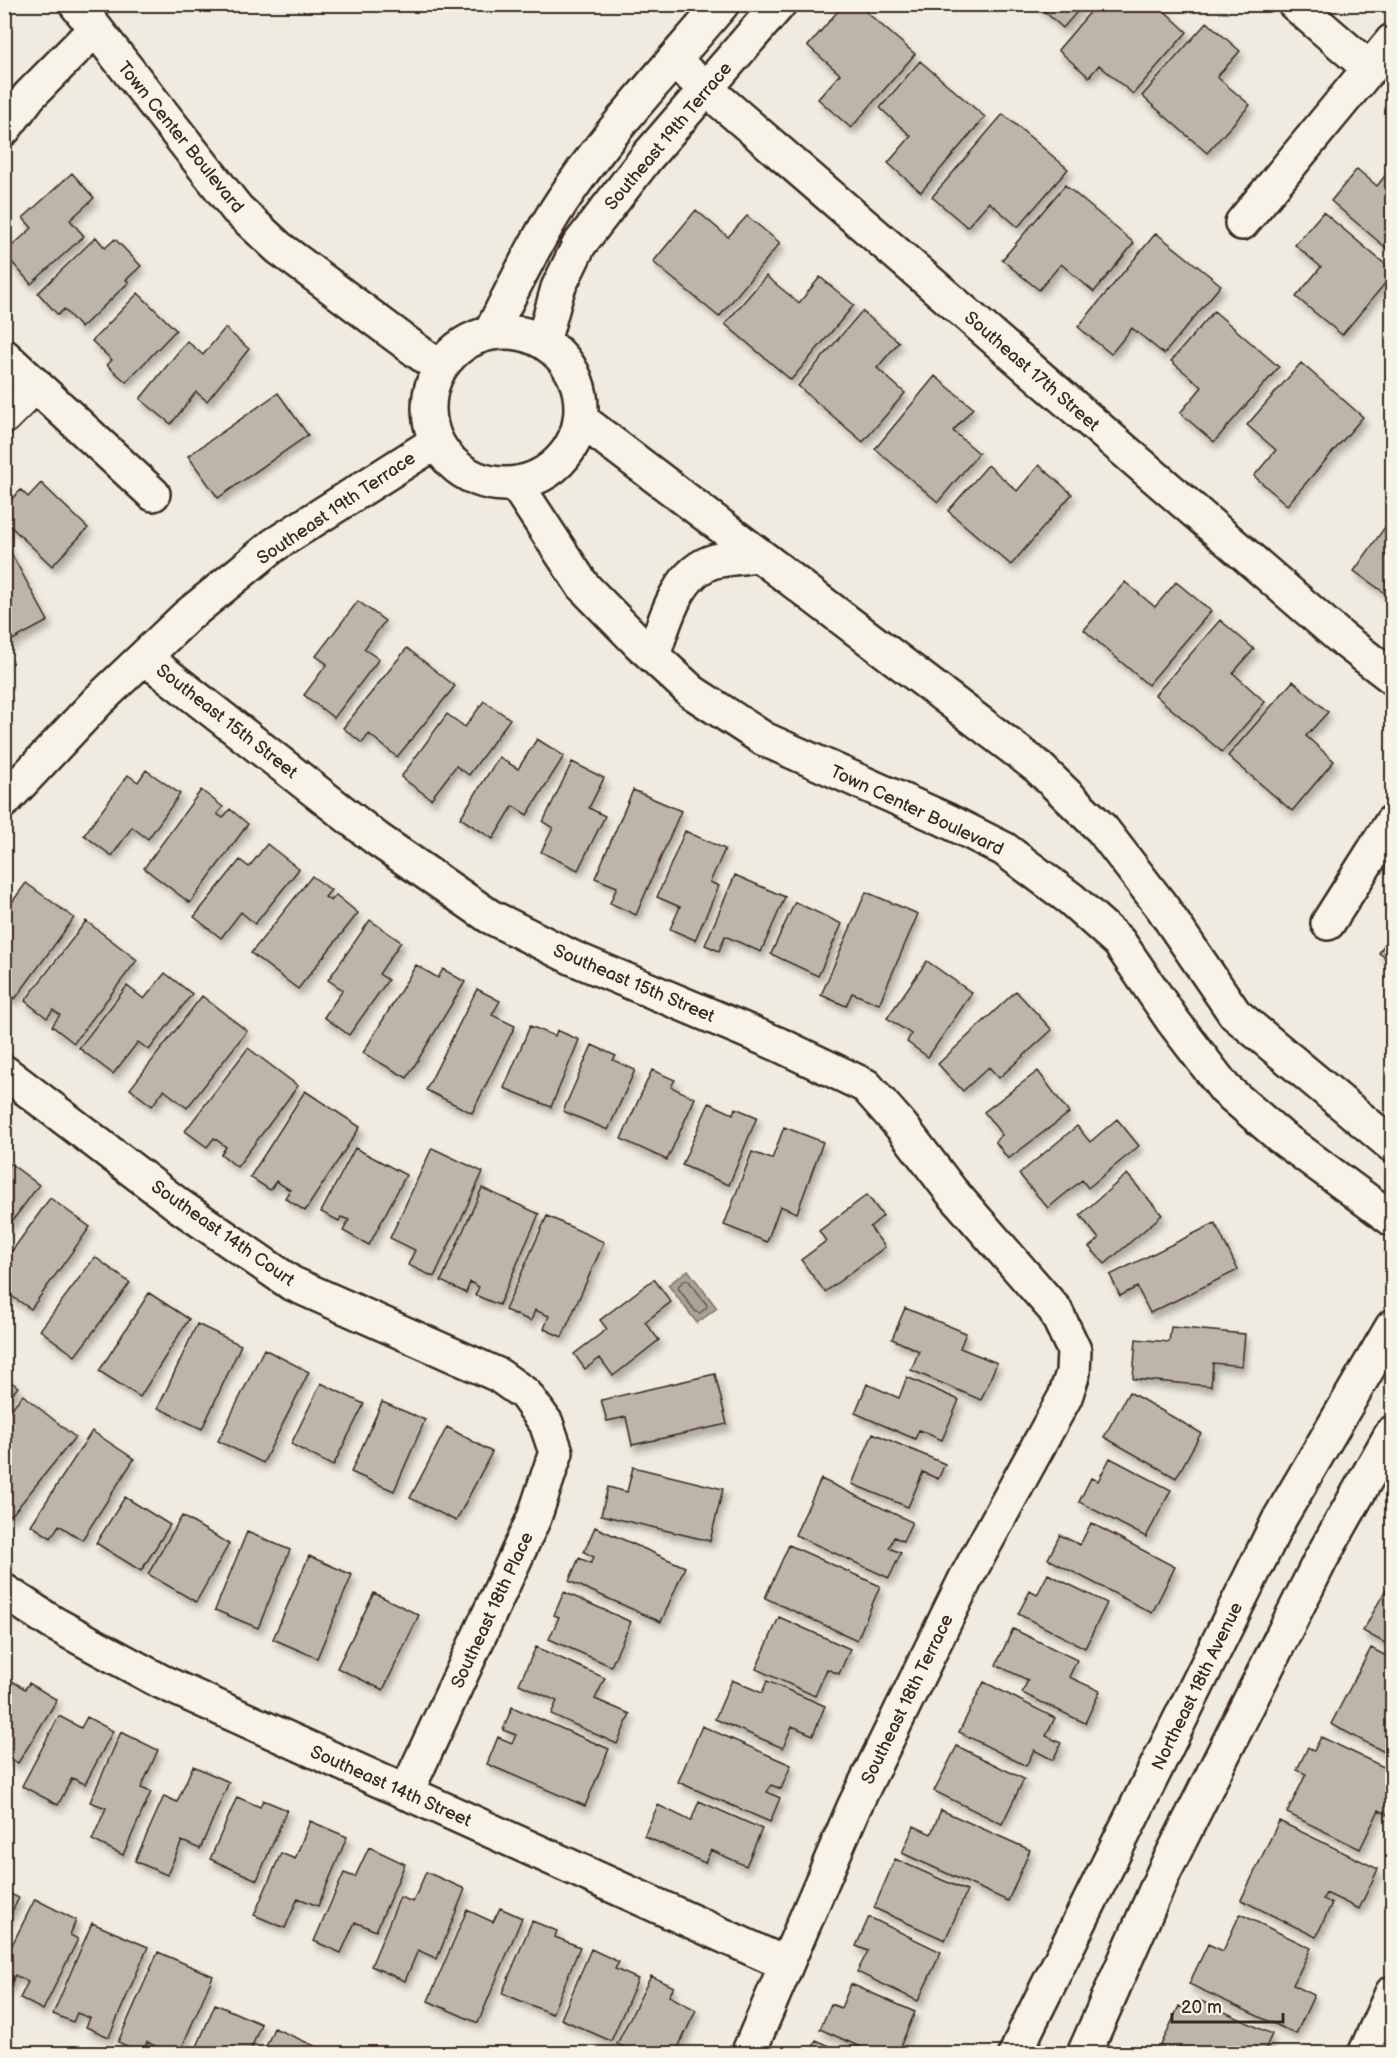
<svg xmlns="http://www.w3.org/2000/svg" width="1397" height="2058" viewBox="0 0 1397 2058" font-family="'Balsamiq Sans',sans-serif">
  <style>
    .water { fill: #aaa296; stroke: #7e7266; stroke-width: 1.5 }
    .lines { fill: none; stroke-linecap: round; stroke-linejoin: round }
    .shore { stroke: #675a4e; stroke-width: 1.5 }
    .building { fill: #bdb5aa; stroke: #3b2a1e; stroke-width: 1.5; filter: url(#shadow) }
    .minor-casing { stroke: #3b2a1e; stroke-width: 38 }
    .minor { stroke: #f7f3e8; stroke-width: 33 }
    .labels { text-anchor: middle; stroke-width: 4.5; stroke-linejoin: round; paint-order: stroke }
    .street-label { font-size: 18px; fill: #3b2a1e; stroke: #f7f3e8 }
  </style>
  <defs>
    <filter id="shadow"><feDropShadow dx="3.5" dy="6" stdDeviation="3" flood-color="#0004"/></filter>
  </defs>
  <rect width="100%" height="100%" fill="#efebe0"/>
  <filter id="ink" filterUnits="userSpaceOnUse"><feTurbulence type="fractalNoise" baseFrequency=".0167" numOctaves="2"/><feDisplacementMap in="SourceGraphic" scale="12" xChannelSelector="R" yChannelSelector="G"/><feConvolveMatrix kernelMatrix="1 2 1 2 8 2 1 2 1" color-interpolation-filters="sRGB"/></filter>
  <g filter="url(#ink)">
    <!-- water -->
    <path class="water" d="M688,1270L717,1308L697,1323L668,1285Z"/>
    <g class="lines">
      <!-- shore -->
      <path class="shore" d="M685,1280L689,1281L707,1305L706,1308L700,1313L696,1312L678,1288L679,1285Z"/>
    </g>
    <!-- building -->
    <path class="building" d="M844,4H857L915,54L851,128L818,99L840,74L808,46Z
      M1036,4H1084L1063,28Z
      M1097,4H1157L1187,32L1133,94L1099,65L1089,77L1058,50Z
      M1207,22L1240,51L1217,77L1250,105L1207,153L1142,96Z
      M920,61L985,117L921,192L888,163L911,136L880,108Z
      M1003,114L1068,169L1018,227L989,202L967,227L932,197Z
      M1392,167V253L1331,201L1357,169L1377,186Z
      M72,173L94,198L70,220L84,236L31,284L4,253L32,228L23,218Z
      M1065,185L1134,243L1094,292L1061,264L1039,290L1002,260Z
      M696,210L728,237L747,216L780,243L719,317L653,262Z
      M1323,212L1392,270V275L1342,335L1296,297L1321,267L1295,245Z
      M1156,233L1221,285L1164,354L1132,328L1111,354L1078,327Z
      M96,237L105,248L115,239L141,266L126,280L129,282L81,328L64,309L58,315L38,293Z
      M766,276L799,303L820,277L854,305L791,380L725,324Z
      M138,293L176,330L126,382L107,365L112,360L92,341Z
      M862,311L899,342L877,368L905,393L863,442L798,386Z
      M1214,311L1279,367L1214,442L1180,413L1202,387L1171,361Z
      M225,328L249,349L207,401L196,392L171,424L140,399L187,341L203,355Z
      M1301,363L1363,417L1287,505L1254,476L1276,450L1247,425Z
      M935,376L973,408L953,431L979,453L938,502L875,449Z
      M278,393L308,435L218,498L188,456Z
      M988,465L1017,491L1039,465L1072,494L1011,565L948,511Z
      M41,483L88,528L52,566L4,520V506L21,490L28,497Z
      M1392,517V598L1354,571Z
      M4,540L48,621L5,644L4,642Z
      M1125,582L1155,607L1176,582L1211,611L1148,685L1084,630Z
      M358,601L385,621L364,649L379,659L334,718L304,695L327,664L316,656Z
      M1220,620L1254,649L1233,673L1265,702L1222,752L1155,695Z
      M407,648L455,686L397,757L369,734L362,743L343,728Z
      M1293,681L1328,712L1306,736L1334,761L1292,811L1228,756Z
      M484,701L510,719L469,775L456,766L431,799L401,777L447,714L465,727Z
      M537,739L564,756L527,815L513,806L493,839L460,818L499,757L518,769Z
      M572,762L604,778L589,808L605,816L578,870L541,852L553,828L543,822Z
      M146,770L180,794L148,839L132,827L112,856L84,835L128,775L138,782Z
      M201,790L223,807L217,814L223,818L230,809L248,824L190,903L144,868Z
      M633,790L681,811L636,915L610,903L617,887L595,878Z
      M685,831L725,849L710,882L719,886L695,940L670,929L680,907L657,897Z
      M267,844L299,869L255,924L241,912L221,938L194,917L240,860L249,867Z
      M735,875L785,897L761,952L725,936L719,951L705,945Z
      M312,876L331,890L325,897L331,901L336,895L358,913L298,989L251,953Z
      M26,883L74,918L15,999L4,992V913Z
      M866,892L918,914L879,1004L852,993L846,1006L821,995Z
      M795,902L842,924L818,976L771,954Z
      M370,920L401,942L379,974L388,980L349,1035L324,1017L343,990L328,980Z
      M86,921L137,960L74,1043L52,1026L60,1015L53,1010L47,1018L25,1001Z
      M1392,932V962L1379,953Z
      M927,961L972,993L928,1057L907,1042L911,1034L887,1018Z
      M416,965L438,978L443,969L465,982L407,1078L363,1053Z
      M165,973L192,994L149,1050L138,1042L113,1074L79,1048L127,986L144,999Z
      M477,989L500,1001L492,1015L515,1026L472,1113L426,1090Z
      M1016,991L1052,1030L999,1078L989,1067L963,1091L938,1064Z
      M202,996L247,1031L187,1108L164,1090L152,1106L130,1089Z
      M530,1026L555,1036L557,1030L579,1040L551,1107L504,1088Z
      M592,1045L616,1056L613,1060L635,1070L608,1130L563,1111Z
      M248,1048L298,1086L237,1167L221,1154L226,1147L214,1138L207,1147L185,1131Z
      M652,1070L675,1080L671,1087L695,1098L667,1160L621,1139Z
      M1038,1071L1069,1113L1008,1159L995,1141L1002,1135L984,1112Z
      M305,1091L360,1127L305,1211L285,1198L290,1190L276,1181L270,1190L250,1177Z
      M709,1103L733,1114L735,1108L757,1117L729,1185L682,1165Z
      M1117,1119L1139,1146L1088,1188L1082,1180L1048,1208L1019,1174L1077,1126L1090,1142Z
      M784,1127L823,1142L797,1213L780,1206L767,1242L724,1225L752,1152L772,1159Z
      M355,1148L406,1175L369,1245L343,1231L349,1220L341,1217L339,1221L321,1212Z
      M432,1148L483,1172L434,1277L408,1265L415,1250L390,1238Z
      M4,1159L39,1185L4,1232Z
      M1127,1174L1162,1215L1105,1264L1089,1247L1099,1239L1080,1215Z
      M482,1188L539,1214L499,1305L475,1295L479,1287L470,1282L466,1293L441,1281Z
      M867,1195L883,1216L870,1227L885,1247L825,1292L801,1260L826,1241L819,1231Z
      M50,1198L90,1227L31,1309L4,1291V1262Z
      M547,1216L604,1242L562,1337L544,1329L549,1316L535,1310L531,1321L505,1310Z
      M1215,1223L1238,1270L1150,1313L1137,1287L1120,1296L1110,1275Z
      M95,1257L130,1283L75,1356L40,1330Z
      M654,1279L671,1302L645,1322L659,1340L613,1376L600,1358L585,1369L574,1354L607,1329L600,1320Z
      M149,1293L189,1319L140,1397L99,1371Z
      M905,1308L966,1333L960,1348L997,1363L981,1400L911,1370L919,1351L892,1339Z
      M197,1324L241,1345L202,1429L158,1408Z
      M1171,1327L1245,1334L1242,1366L1213,1363L1211,1386L1133,1379L1136,1339L1169,1342Z
      M264,1349L309,1372L263,1463L218,1441Z
      M715,1374L727,1424L632,1445L626,1417L607,1421L601,1400Z
      M4,1376L18,1387L4,1404Z
      M907,1377L959,1400L942,1440L919,1430L915,1439L855,1413L867,1384L899,1398Z
      M321,1383L364,1404L333,1466L291,1444Z
      M1129,1392L1201,1433L1176,1478L1104,1437Z
      M23,1395L75,1437L11,1516L4,1511V1417Z
      M382,1402L425,1420L394,1491L351,1472Z
      M447,1427L492,1452L456,1521L410,1498Z
      M92,1431L134,1459L82,1540L59,1525L51,1538L31,1525Z
      M873,1433L945,1464L938,1479L923,1472L908,1507L852,1484Z
      M1110,1458L1171,1490L1146,1537L1079,1502L1091,1478L1098,1481Z
      M633,1467L723,1489L710,1541L601,1515L608,1487L627,1492Z
      M821,1479L912,1522L903,1541L894,1537L889,1548L901,1553L889,1578L795,1535Z
      M125,1497L170,1525L141,1571L96,1543Z
      M182,1516L229,1544L196,1602L148,1574Z
      M1091,1523L1175,1567L1152,1613L1048,1559L1060,1535L1080,1545Z
      M595,1527L685,1567L661,1622L569,1581L579,1558L591,1563L594,1557L584,1552Z
      M247,1532L290,1550L258,1628L215,1610Z
      M789,1545L880,1586L857,1640L765,1598Z
      M309,1556L352,1575L317,1658L273,1639Z
      M1048,1574L1107,1603L1085,1648L1018,1614L1030,1591L1037,1595Z
      M1386,1589L1392,1592V1647L1363,1631Z
      M564,1592L631,1622L611,1666L549,1639L559,1617L554,1615Z
      M374,1593L419,1615L383,1690L337,1668Z
      M779,1617L850,1649L839,1674L827,1669L815,1696L756,1669Z
      M1013,1629L1077,1660L1069,1677L1100,1691L1085,1723L1022,1693L1028,1680L996,1665Z
      M536,1647L605,1678L595,1699L630,1714L617,1744L551,1714L557,1701L519,1684Z
      M1371,1648L1392,1659V1756L1331,1724Z
      M9,1679L25,1689L29,1683L57,1700L18,1763L4,1755V1686Z
      M732,1680L762,1693L767,1681L825,1706L813,1735L792,1726L783,1748L715,1719Z
      M984,1682L1055,1718L1046,1736L1061,1743L1053,1760L1034,1750L1026,1766L959,1732Z
      M512,1707L609,1749L585,1806L487,1764L498,1737L512,1743L516,1735L503,1730Z
      M59,1716L81,1728L87,1717L113,1731L85,1784L72,1778L58,1805L22,1786Z
      M702,1726L791,1765L781,1789L771,1785L767,1792L780,1798L770,1822L678,1782Z
      M121,1732L158,1750L141,1788L151,1792L123,1855L92,1840L106,1808L90,1802Z
      M1321,1737L1392,1771V1817L1379,1810L1360,1849L1287,1813L1306,1774L1297,1770L1308,1747L1314,1751Z
      M957,1746L1024,1779L1002,1824L934,1791Z
      M193,1766L229,1782L200,1849L182,1841L167,1875L135,1861L164,1796L177,1802Z
      M237,1797L260,1807L263,1800L287,1810L257,1880L210,1859Z
      M699,1801L762,1829L746,1866L711,1850L705,1863L644,1836L658,1805L691,1821Z
      M941,1810L1030,1850L1008,1901L902,1853L914,1826L931,1834Z
      M310,1821L347,1837L318,1906L298,1898L285,1928L254,1915L281,1853L295,1859Z
      M1279,1821L1378,1869L1359,1909L1326,1893L1323,1899L1332,1903L1316,1937L1241,1900Z
      M369,1847L405,1864L376,1931L355,1922L341,1953L314,1941L344,1873L355,1877Z
      M895,1859L967,1891L945,1940L874,1908Z
      M426,1872L465,1889L437,1959L418,1950L405,1981L371,1966L400,1897L413,1902Z
      M4,1891L19,1898L4,1926Z
      M35,1899L76,1920L70,1935L78,1939L43,2010L20,1998L28,1982L15,1975L8,1990L4,1988V1961Z
      M500,1908L522,1918L478,2023L428,2001L467,1910L493,1922Z
      M1240,1914L1311,1948L1293,1985L1314,1995L1296,2034L1189,1984L1208,1944L1223,1951Z
      M869,1917L941,1952L918,2001L857,1972L868,1951L856,1946Z
      M532,1921L557,1931L555,1937L580,1947L552,2014L502,1993Z
      M92,1923L148,1947L109,2037L86,2027L90,2018L77,2013L73,2022L53,2014Z
      M591,1949L619,1962L615,1969L638,1979L611,2041L561,2019Z
      M158,1952L213,1976L179,2054H157L159,2048L147,2042L142,2053L118,2042Z
      M651,1976L674,1987L669,1996L696,2010L675,2054H637L617,2044Z
      M851,1984L915,2012L897,2054H876L820,2029L831,2004L841,2008Z
      M1199,2000L1272,2034L1263,2054H1157L1179,2006L1193,2012Z
      M215,2004L261,2024L249,2054H194Z
      M274,2028L324,2050L322,2054H263Z
      M816,2040L848,2054H810Z"/>
    <g class="lines">
      <defs>
        <path id="minor" d="M76,4L237,209L279,248L440,368
          M1295,4L1370,69
          M674,61L1340,637L1392,677
          M4,129L29,96L95,29
          M1242,223L1392,41
          M429 408a76 76 0 1 1 152 0a76 76 0 1 1-152 0Z
          M491,332C516,283 539,233 571,188C616,123 671,64 722,4
          M543,342L558,288L579,245L647,157L779,4
          M4,356L153,494
          M4,417L36,385
          M580,419L1038,767L1102,829L1162,907L1235,1014L1392,1145
          M516,484L583,586L640,644L692,692L764,739L944,819L1004,849L1071,899L1119,942L1173,1021L1225,1089L1281,1137L1392,1219
          M653,656C664,623 677,571 715,561C729,558 744,557 758,555
          M144,657L377,839L489,916L573,958L780,1045L866,1086L902,1127L951,1191L1055,1310L1074,1350L1073,1373L1065,1397L965,1580L854,1807L748,2054
          M4,801L98,701L187,616L274,545L436,442
          M1328,923L1392,822
          M4,1072L181,1207L291,1283L498,1375L525,1394L546,1423L556,1452L534,1518L406,1793
          M4,1591L53,1623L160,1681L786,1964
          M1016,2054L1026,2030L1280,1518L1392,1327
          M1084,2054L1164,1872L1321,1559L1392,1433
          M1365,2054L1392,1993"/>
      </defs>
      <!-- minor casing -->
      <use href="#minor" class="minor-casing"/>
      <!-- minor -->
      <use href="#minor" class="minor"/>
    </g>
  </g>
  <g class="labels">
    <!-- street labels -->
    <g class="street-label">
      <text transform="translate(668 136) rotate(-50)" y="6">Southeast 19th Terrace</text>
      <text transform="translate(181 137) rotate(51)" y="6">Town Center Boulevard</text>
      <text transform="translate(1032 371) rotate(41)" y="6">Southeast 17th Street</text>
      <text transform="translate(336 508) rotate(-34)" y="6">Southeast 19th Terrace</text>
      <text transform="translate(227 721) rotate(38)" y="6">Southeast 15th Street</text>
      <text transform="translate(917 810) rotate(25)" y="6">Town Center Boulevard</text>
      <text transform="translate(634 983) rotate(23)" y="6">Southeast 15th Street</text>
      <text transform="translate(223 1233) rotate(35)" y="6">Southeast 14th Court</text>
      <text transform="translate(492 1610) rotate(-65)" y="6">Southeast 18th Place</text>
      <text transform="translate(1197 1686) rotate(-64)" y="6">Northeast 18th Avenue</text>
      <text transform="translate(907 1699) rotate(-64)" y="6">Southeast 18th Terrace</text>
      <text transform="translate(391 1786) rotate(24)" y="6">Southeast 14th Street</text>
    </g>
  </g>
  <!-- margin -->
  <rect width="1397" height="2058" fill="none" stroke="#f7f3e8" stroke-width="24"/>
  <rect x="12" y="12" width="1373" height="2034" fill="none" stroke="#3b2a1e" stroke-width="2" filter="url(#ink)"/>
  <!-- scale -->
  <path d="M1172 2013v9h111v-9" fill="none" stroke="#3b2a1e" stroke-width="3"/>
  <text x="1181" y="2013" font-size="18" fill="#3b2a1e" stroke="#f7f3e8" stroke-width="4.5" paint-order="stroke">20 m</text>
</svg>
